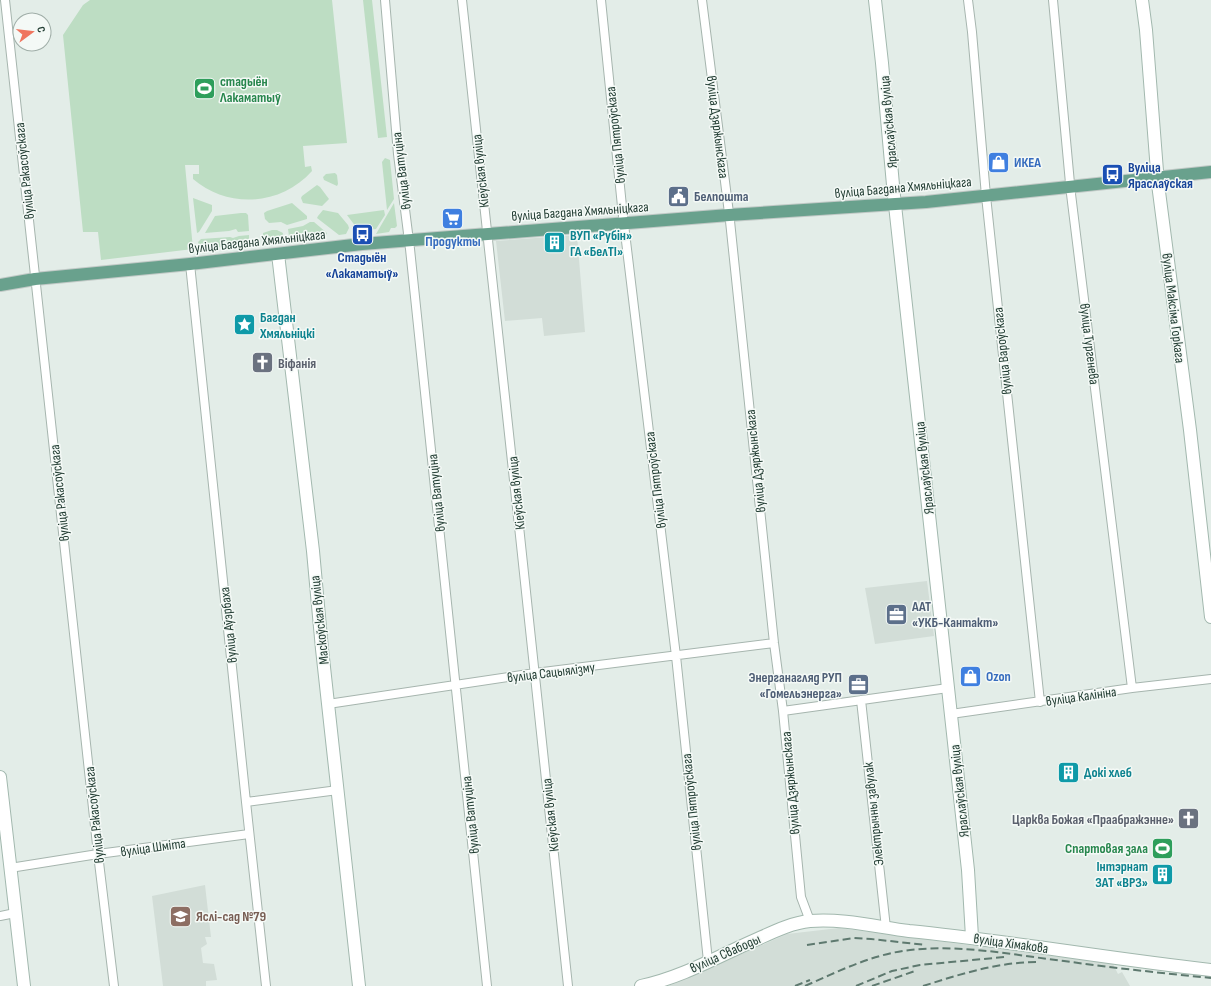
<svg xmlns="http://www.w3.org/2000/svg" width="1211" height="986" viewBox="0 0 1211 986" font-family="'Sofia Sans Condensed',sans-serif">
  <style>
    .built { fill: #d2ddd7 }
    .green { fill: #bdddc3 }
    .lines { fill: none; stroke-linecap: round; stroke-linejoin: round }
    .street-casing { stroke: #a6b5ae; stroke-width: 10 }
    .secondary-casing { stroke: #a2b8ae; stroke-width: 14 }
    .primary-casing { stroke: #c1c9c6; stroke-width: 14 }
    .street { stroke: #fff; stroke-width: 8 }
    .secondary { stroke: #fff; stroke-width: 12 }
    .primary { stroke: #69a18d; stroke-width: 12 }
    .rail { stroke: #5e796f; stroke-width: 2; stroke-dasharray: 8 4; stroke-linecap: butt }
    .labels { text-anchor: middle; stroke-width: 3; stroke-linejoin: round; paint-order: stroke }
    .leisure-label { font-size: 14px; font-weight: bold; fill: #27864d; stroke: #f4f9f6; text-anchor: start }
    .street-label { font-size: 14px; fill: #233e34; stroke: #f4f9f6 }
    .shop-label { font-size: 14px; font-weight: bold; fill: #366cbe; stroke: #f4f9f6; text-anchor: start }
    .transit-label { font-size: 14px; font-weight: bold; fill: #164399; stroke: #f4f9f6; text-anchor: start }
    .service-label { font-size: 14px; font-weight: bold; fill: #4e5e75; stroke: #f4f9f6; text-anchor: start }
    .culture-label { font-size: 14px; font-weight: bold; fill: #0d838f; stroke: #f4f9f6; text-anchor: start }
    .worship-label { font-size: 14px; font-weight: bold; fill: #5b616d; stroke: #f4f9f6; text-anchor: start }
    .education-label { font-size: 14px; font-weight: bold; fill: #785e54; stroke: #f4f9f6; text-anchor: start }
  </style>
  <rect width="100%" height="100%" fill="#e3ede8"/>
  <!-- built -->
  <path class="built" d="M577,235L585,332L544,336L542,318L505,321L496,241Z
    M927,581L934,636L875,644L865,588Z
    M205,885L211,937H205L207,944L201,948L203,963L214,964L217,980L206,981V986H163L152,896Z
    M839,928L1113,964L1118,974L1122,972L1130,986H668L787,934Z"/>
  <!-- green -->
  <path class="green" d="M90,0H332L347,143L303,146L305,167L311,166L312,171C281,206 228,209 193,179V174H199V165H185L193,249L101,260L98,232H83L63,35L83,5Z
    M363,0H372L387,137L378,138Z
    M385,158L390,160L394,199L387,210L382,162Z
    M335,173L337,175L338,184L337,186L324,180L323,177L326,174Z
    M317,185L320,187L329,199L322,206L303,203L301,198L302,196Z
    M193,198L212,205V211L199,232L197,233Z
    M292,203L307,216V219L287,225L281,222L269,223L265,219L264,213L267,211Z
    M394,203L397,226L395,228H391L389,232L376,234Z
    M323,210L338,213L348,225L349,228L346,234L339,235L317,218L318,216Z
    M384,210L385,215L376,229L359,231L347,215Z
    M241,213H246L248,215L249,231L238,232L236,229L229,231L205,233L215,216Z
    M310,222H314L327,233L326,235L292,239L289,236L288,229L303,226Z
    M272,230H277L283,233L282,238C276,243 269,241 263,237V233Z
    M249,235V244L203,249L200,248L198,242L201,239L230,237L233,238L239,236Z"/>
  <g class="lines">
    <defs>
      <path id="street" d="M5,0L98,854L114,986
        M385,0L398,154L410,249L487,986
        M462,0C497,329 534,657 568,986
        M601,0L623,216L676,656L708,961
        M702,0L730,221L774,643L783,711L801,897L810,921
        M968,0L972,32L986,196L1040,702
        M1053,0L1071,194L1132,688
        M190,264L246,802L266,986
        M861,700L886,928
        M328,704L535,673L774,643
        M783,711L948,688
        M951,714L1132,688L1211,679
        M246,802L338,790
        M10,868L98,854L249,834
        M0,916L15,913"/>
      <path id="secondary" d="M875,0L882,63L894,196L968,870L972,937
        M1142,0L1146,30L1158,184L1190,430L1211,617
        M278,254L313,551L322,649L359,986
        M0,777L24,986
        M641,986C680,978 717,957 753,941C771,933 790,923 810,921C841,918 878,927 909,931C1010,941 1110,959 1211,970"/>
      <path id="primary" d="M0,285L35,279L190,264L362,244L729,215L926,202L1211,172"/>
    </defs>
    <!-- street casing -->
    <use href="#street" class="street-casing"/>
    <!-- secondary casing -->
    <use href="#secondary" class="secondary-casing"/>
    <!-- primary casing -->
    <use href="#primary" class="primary-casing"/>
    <!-- street -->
    <use href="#street" class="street"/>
    <!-- secondary -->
    <use href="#secondary" class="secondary"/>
    <!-- primary -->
    <use href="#primary" class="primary"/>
    <!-- rail -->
    <path class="rail" d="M807,945L854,938L871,939L926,945
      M795,986L810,980
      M805,986C839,971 873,954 910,950C961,944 1013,955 1064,961C1113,968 1162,973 1211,978
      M856,986L892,971L920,965L1005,957
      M872,986L915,971
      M923,986C961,974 998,962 1038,962"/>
  </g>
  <!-- icons -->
  <defs>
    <symbol id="stadium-square" viewBox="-11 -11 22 22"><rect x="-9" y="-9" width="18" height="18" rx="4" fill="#2e9e5b" stroke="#f4f9f6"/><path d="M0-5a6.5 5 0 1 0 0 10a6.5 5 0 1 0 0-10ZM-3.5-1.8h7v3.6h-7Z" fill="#fff"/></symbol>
    <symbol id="shop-square" viewBox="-11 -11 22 22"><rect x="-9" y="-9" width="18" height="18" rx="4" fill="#3f7fe0" stroke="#f4f9f6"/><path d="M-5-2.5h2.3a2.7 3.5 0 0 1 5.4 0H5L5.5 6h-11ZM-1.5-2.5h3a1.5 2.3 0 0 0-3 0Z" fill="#fff"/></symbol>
    <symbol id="bus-square" viewBox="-11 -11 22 22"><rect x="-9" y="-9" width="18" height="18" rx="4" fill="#1a4fb4" stroke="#f4f9f6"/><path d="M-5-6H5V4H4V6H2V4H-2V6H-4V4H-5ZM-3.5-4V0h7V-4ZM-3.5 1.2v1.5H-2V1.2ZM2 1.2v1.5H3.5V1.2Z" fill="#fff"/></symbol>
    <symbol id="civic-square" viewBox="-11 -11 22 22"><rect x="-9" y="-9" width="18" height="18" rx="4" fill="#5c6f8a" stroke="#f4f9f6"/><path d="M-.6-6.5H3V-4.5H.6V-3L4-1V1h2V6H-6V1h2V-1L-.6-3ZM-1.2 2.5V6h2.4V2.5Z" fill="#fff"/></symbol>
    <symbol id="supermarket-square" viewBox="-11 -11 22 22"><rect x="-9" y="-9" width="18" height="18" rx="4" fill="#3f7fe0" stroke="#f4f9f6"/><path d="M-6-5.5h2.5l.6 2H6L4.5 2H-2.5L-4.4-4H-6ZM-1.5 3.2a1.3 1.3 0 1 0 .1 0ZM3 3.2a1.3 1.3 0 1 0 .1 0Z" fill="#fff"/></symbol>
    <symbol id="building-square" viewBox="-11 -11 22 22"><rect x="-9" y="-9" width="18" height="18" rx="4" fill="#0f9aa8" stroke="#f4f9f6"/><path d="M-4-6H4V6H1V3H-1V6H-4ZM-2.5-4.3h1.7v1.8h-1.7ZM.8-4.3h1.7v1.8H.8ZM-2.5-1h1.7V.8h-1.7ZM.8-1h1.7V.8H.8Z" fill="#fff"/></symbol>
    <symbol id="sight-square" viewBox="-11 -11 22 22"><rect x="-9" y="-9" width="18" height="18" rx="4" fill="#0f9aa8" stroke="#f4f9f6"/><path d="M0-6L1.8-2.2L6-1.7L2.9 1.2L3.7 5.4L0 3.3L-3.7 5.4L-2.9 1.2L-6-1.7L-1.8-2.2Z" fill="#fff"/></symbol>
    <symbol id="church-square" viewBox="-11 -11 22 22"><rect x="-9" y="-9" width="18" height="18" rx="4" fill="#6b7280" stroke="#f4f9f6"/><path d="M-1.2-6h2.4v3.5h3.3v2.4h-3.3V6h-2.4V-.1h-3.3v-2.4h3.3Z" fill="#fff"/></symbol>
    <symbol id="office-square" viewBox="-11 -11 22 22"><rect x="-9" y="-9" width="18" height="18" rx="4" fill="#5c6f8a" stroke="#f4f9f6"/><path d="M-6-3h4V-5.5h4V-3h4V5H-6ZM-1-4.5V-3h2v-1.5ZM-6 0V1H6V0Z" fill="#fff"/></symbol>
    <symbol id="school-square" viewBox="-11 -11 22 22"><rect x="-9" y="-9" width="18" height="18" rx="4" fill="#8d6e63" stroke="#f4f9f6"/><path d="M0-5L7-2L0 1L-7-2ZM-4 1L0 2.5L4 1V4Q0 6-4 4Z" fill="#fff"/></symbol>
  </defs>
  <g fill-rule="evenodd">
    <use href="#stadium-square" x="192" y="76" width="25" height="25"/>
    <use href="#shop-square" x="986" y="150" width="25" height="25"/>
    <use href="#bus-square" x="1100" y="162" width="25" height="25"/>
    <use href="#civic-square" x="666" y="184" width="25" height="25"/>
    <use href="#supermarket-square" x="440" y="206" width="25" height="25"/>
    <use href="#bus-square" x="350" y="222" width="25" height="25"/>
    <use href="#building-square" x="542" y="230" width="25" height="25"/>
    <use href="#sight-square" x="232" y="312" width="25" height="25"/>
    <use href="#church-square" x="250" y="350" width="25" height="25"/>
    <use href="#office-square" x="884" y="602" width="25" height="25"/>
    <use href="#shop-square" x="958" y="664" width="25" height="25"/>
    <use href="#office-square" x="846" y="672" width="25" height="25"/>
    <use href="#building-square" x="1056" y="760" width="25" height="25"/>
    <use href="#church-square" x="1176" y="806" width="25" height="25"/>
    <use href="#stadium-square" x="1150" y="836" width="25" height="25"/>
    <use href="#building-square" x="1150" y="862" width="25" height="25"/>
    <use href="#school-square" x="168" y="904" width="25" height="25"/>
  </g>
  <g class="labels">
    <!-- leisure labels -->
    <g class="leisure-label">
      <text x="220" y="86">стадыён<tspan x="220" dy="16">Лакаматыў</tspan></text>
      <text x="1148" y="853" text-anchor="end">Спартовая зала</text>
    </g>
    <!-- street labels -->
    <g class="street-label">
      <text transform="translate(888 122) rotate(-95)" y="5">Яраслаўская вуліца</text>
      <text transform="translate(718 127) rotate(83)" y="5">вуліца Дзяржынскага</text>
      <text transform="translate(615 135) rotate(-96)" y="5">вуліца Пятроўскага</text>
      <text transform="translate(24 171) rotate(-96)" y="5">вуліца Ракасоўскага</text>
      <text transform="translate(401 171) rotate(-97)" y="5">вуліца Ватуціна</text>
      <text transform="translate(480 171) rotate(-96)" y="5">Кіеўская вуліца</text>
      <text transform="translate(903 187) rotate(-5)" y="5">вуліца Багдана Хмяльніцкага</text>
      <text transform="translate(580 211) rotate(-4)" y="5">вуліца Багдана Хмяльніцкага</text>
      <text transform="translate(257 241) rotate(-6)" y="5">вуліца Багдана Хмяльніцкага</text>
      <text transform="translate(1174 308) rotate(83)" y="5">вуліца Максіма Горкага</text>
      <text transform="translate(1090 344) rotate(83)" y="5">вуліца Тургенева</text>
      <text transform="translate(1002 351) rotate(-96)" y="5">вуліца Вароўскага</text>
      <text transform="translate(755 461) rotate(-96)" y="5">вуліца Дзяржынскага</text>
      <text transform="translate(924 468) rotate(-96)" y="5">Яраслаўская вуліца</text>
      <text transform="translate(655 480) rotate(-97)" y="5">вуліца Пятроўскага</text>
      <text transform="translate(59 493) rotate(-96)" y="5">вуліца Ракасоўскага</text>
      <text transform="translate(436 493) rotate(-96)" y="5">вуліца Ватуціна</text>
      <text transform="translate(516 493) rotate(-96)" y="5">Кіеўская вуліца</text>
      <text transform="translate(319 620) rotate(-96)" y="5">Маскоўская вуліца</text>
      <text transform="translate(228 625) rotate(-96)" y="5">вуліца Аўэрбаха</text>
      <text transform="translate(551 672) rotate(-7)" y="5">вуліца Сацыялізму</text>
      <text transform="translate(1081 696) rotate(-8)" y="5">вуліца Калініна</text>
      <text transform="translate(790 783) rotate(-95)" y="5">вуліца Дзяржынскага</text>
      <text transform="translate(959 791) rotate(-96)" y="5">Яраслаўская вуліца</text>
      <text transform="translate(691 802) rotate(-96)" y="5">вуліца Пятроўскага</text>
      <text transform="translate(873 814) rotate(-96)" y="5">Электрычны завулак</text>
      <text transform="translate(94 815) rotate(-96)" y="5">вуліца Ракасоўскага</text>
      <text transform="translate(470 815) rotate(-96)" y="5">вуліца Ватуціна</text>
      <text transform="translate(550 815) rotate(-96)" y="5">Кіеўская вуліца</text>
      <text transform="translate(153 847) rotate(-8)" y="5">вуліца Шміта</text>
      <text transform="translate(1011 943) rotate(8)" y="5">вуліца Хімакова</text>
      <text transform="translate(725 953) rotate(-24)" y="5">вуліца Свабоды</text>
    </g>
    <!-- shop labels -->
    <g class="shop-label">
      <text x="1014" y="167">ИКЕА</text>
      <text x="453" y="246" text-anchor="middle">Продукты</text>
      <text x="986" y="681">Ozon</text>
    </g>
    <!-- transit labels -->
    <g class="transit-label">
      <text x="1128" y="172">Вуліца<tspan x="1128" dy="16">Яраслаўская</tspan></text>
      <text x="362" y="262" text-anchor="middle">Стадыён<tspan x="362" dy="16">«Лакаматыў»</tspan></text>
    </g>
    <!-- service labels -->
    <g class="service-label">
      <text x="694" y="201">Белпошта</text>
      <text x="912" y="611">ААТ<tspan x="912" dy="16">«УКБ-Кантакт»</tspan></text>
      <text x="842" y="682" text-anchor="end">Энерганагляд РУП<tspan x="842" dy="16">«Гомельэнерга»</tspan></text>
    </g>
    <!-- culture labels -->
    <g class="culture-label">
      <text x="570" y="240">ВУП «Рубін»<tspan x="570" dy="16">ГА «БелТІ»</tspan></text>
      <text x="260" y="322">Багдан<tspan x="260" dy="16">Хмяльніцкі</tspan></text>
      <text x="1084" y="777">Докі хлеб</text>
      <text x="1148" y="871" text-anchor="end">Інтэрнат<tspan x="1148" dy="16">ЗАТ «ВРЗ»</tspan></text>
    </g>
    <!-- worship labels -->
    <g class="worship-label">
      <text x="278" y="368">Віфанія</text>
      <text x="1174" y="824" text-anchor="end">Царква Божая «Праабражэнне»</text>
    </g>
    <!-- education labels -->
    <g class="education-label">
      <text x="196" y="921">Яслі-сад №79</text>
    </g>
  </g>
  <!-- north arrow -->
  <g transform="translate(32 32) rotate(75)"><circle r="19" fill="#f4f9f6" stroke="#a0aea8"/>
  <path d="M0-3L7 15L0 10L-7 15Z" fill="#ef755f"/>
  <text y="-6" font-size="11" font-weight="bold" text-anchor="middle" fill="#233e34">С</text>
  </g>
</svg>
